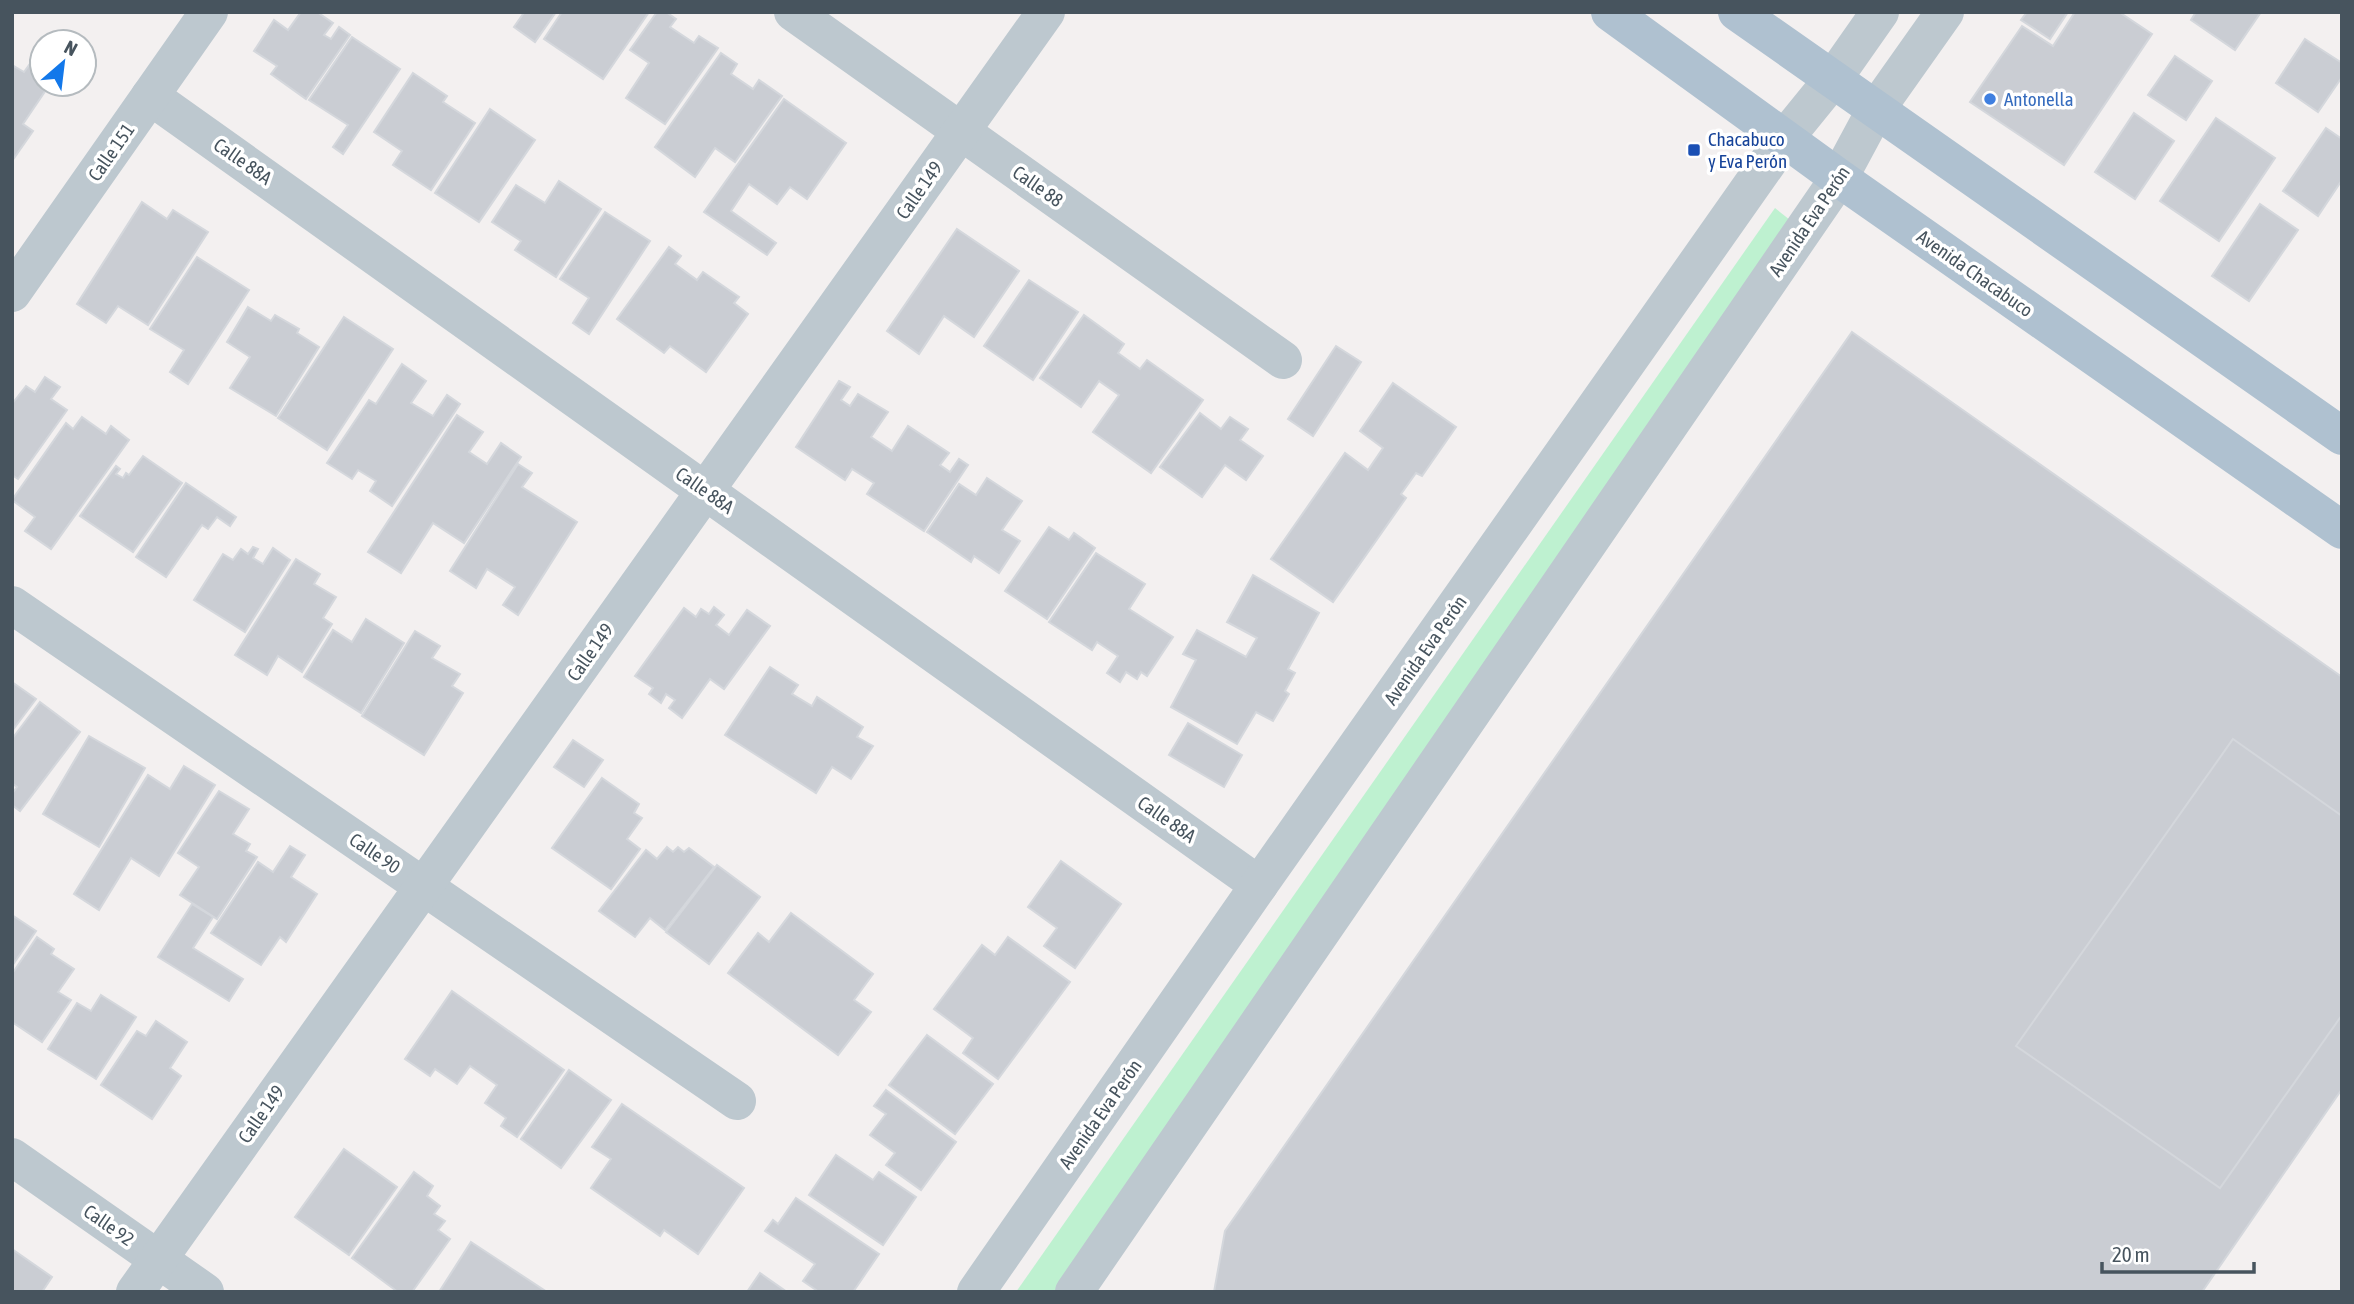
<svg xmlns="http://www.w3.org/2000/svg" width="2354" height="1304" viewBox="0 0 2354 1304" font-family="'Asap Condensed',sans-serif">
<rect width="100%" height="100%" fill="#f3f0f0"/>
<!-- green -->
<polygon fill="#bef1d0" points="1775,208 1800,228 1056,1292 1016,1292"/>
<!-- building -->
<g fill="#cacdd3" stroke="#d4d7dc" stroke-width="2">
<polygon points="301,12 317,12 333,23 324,35 331,39 339,27 350,35 306,99 271,74 277,66 254,51 274,20 288,30"/>
<polygon points="520,12 556,12 535,42 514,27 523,14"/>
<polygon points="562,12 649,12 603,79 544,39"/>
<polygon points="657,12 666,12 676,19 670,27 694,43 699,36 718,48 665,124 626,98 649,63 630,50"/>
<polygon points="2027,12 2068,12 2050,39 2021,20"/>
<polygon points="2075,12 2119,12 2152,34 2064,165 1970,102 2022,26 2053,46"/>
<polygon points="2196,12 2261,12 2235,50 2191,20"/>
<polygon points="352,37 400,69 343,154 333,147 348,125 309,100"/>
<polygon points="2305,39 2342,63 2342,77 2318,112 2276,83"/>
<polygon points="721,53 737,64 731,74 753,89 759,80 782,96 735,162 715,148 695,177 655,147"/>
<polygon points="2175,56 2212,81 2186,120 2148,95"/>
<polygon points="32,61 42,68 42,84 50,84 23,124 33,131 12,161 12,65 24,72"/>
<polygon points="413,73 447,96 443,102 475,123 431,190 393,165 402,151 374,132"/>
<polygon points="784,99 846,143 807,199 790,187 777,204 749,184 731,211 776,243 767,255 704,212"/>
<polygon points="490,109 535,140 479,222 435,193"/>
<polygon points="2134,113 2174,141 2135,199 2095,172"/>
<polygon points="2216,118 2275,158 2219,241 2160,201"/>
<polygon points="2326,128 2342,139 2342,180 2318,216 2283,191"/>
<polygon points="559,181 601,209 556,277 515,250 521,241 492,222 516,185 545,203"/>
<polygon points="142,202 167,219 173,210 208,232 148,325 118,306 106,323 77,304"/>
<polygon points="2260,204 2298,230 2249,301 2212,276"/>
<polygon points="605,212 650,241 589,334 573,323 589,298 560,279"/>
<polygon points="957,229 1019,271 974,337 944,316 919,354 887,331"/>
<polygon points="669,247 681,256 675,264 697,280 703,272 739,297 734,303 748,314 706,372 670,346 664,353 617,319"/>
<polygon points="197,257 249,290 188,384 170,372 184,350 150,329"/>
<polygon points="1029,280 1078,312 1033,380 984,346"/>
<polygon points="248,307 271,321 275,315 299,329 297,333 319,347 276,416 230,388 250,357 227,342"/>
<polygon points="1084,315 1124,344 1118,353 1140,369 1147,360 1203,400 1151,473 1093,432 1119,395 1099,381 1081,407 1040,378"/>
<polygon points="344,317 393,349 327,450 278,418"/>
<polygon points="1852,332 2342,677 2342,1089 2202,1292 1214,1292 1225,1231"/>
<polygon points="1336,346 1361,362 1313,436 1288,419"/>
<polygon points="402,364 426,381 411,403 433,416 447,395 460,404 392,506 370,491 376,481 358,470 352,479 327,463 369,400 376,404"/>
<polygon points="45,377 60,387 51,399 67,410 18,479 12,475 12,404 26,386 35,392"/>
<polygon points="839,381 850,387 841,400 850,406 858,394 888,412 871,437 892,451 908,426 949,453 940,465 950,472 959,459 968,465 924,531 867,494 874,483 852,469 845,480 796,447"/>
<polygon points="1393,383 1456,427 1422,476 1416,473 1401,494 1406,498 1333,602 1271,559 1345,453 1368,470 1383,448 1360,431"/>
<polygon points="1200,413 1221,429 1230,417 1248,429 1240,440 1263,456 1246,480 1225,465 1202,497 1160,467"/>
<polygon points="457,415 483,432 469,452 487,464 501,443 521,457 464,543 433,523 401,573 368,552"/>
<polygon points="82,417 106,434 111,426 129,440 51,549 25,531 35,517 12,500 66,423 73,429"/>
<polygon points="143,456 182,483 133,552 80,516 116,466 120,469 116,474 123,478 126,473 129,475"/>
<polygon points="518,464 532,473 522,487 577,522 518,615 503,605 515,587 487,569 476,588 450,571"/>
<polygon points="987,478 1022,501 1002,530 1020,541 999,573 974,556 971,562 927,532 959,484 976,495"/>
<polygon points="186,483 236,517 230,526 217,517 208,529 202,525 166,577 136,557"/>
<polygon points="1049,527 1069,540 1074,533 1095,548 1047,619 1005,591"/>
<polygon points="253,547 258,549 253,558 263,564 273,548 290,560 245,632 194,600 223,554 233,560 241,549 248,554"/>
<polygon points="1096,553 1145,584 1129,609 1173,637 1147,676 1141,672 1137,679 1126,672 1120,682 1107,673 1118,656 1097,642 1092,650 1049,622"/>
<polygon points="296,559 320,574 314,584 336,597 323,618 332,624 302,672 278,656 267,675 235,655"/>
<polygon points="1253,575 1319,613 1288,669 1295,673 1285,691 1289,694 1273,721 1256,712 1237,744 1171,707 1196,660 1183,654 1197,630 1246,657 1257,638 1227,622"/>
<polygon points="714,607 724,615 716,625 729,635 747,610 770,626 724,689 710,679 682,718 669,708 675,700 666,694 661,703 649,694 653,688 635,676 684,608 696,617 701,609 709,614"/>
<polygon points="366,619 404,643 361,713 304,677 333,630 352,642"/>
<polygon points="415,631 440,646 432,658 460,674 452,686 463,693 424,755 362,716"/>
<polygon points="770,667 798,685 792,694 812,706 817,697 863,727 857,737 873,746 851,779 832,767 816,793 725,735"/>
<polygon points="12,682 36,699 12,731"/>
<polygon points="40,702 80,732 20,811 12,805 12,794 17,787 12,783 12,739"/>
<polygon points="1188,723 1242,755 1224,787 1169,755"/>
<polygon points="89,736 145,768 99,847 43,814"/>
<polygon points="2233,739 2342,816 2342,1015 2220,1188 2016,1046"/>
<polygon points="573,740 603,760 584,787 554,767"/>
<polygon points="184,766 215,785 159,876 131,858 99,910 74,894 148,775 170,789"/>
<polygon points="602,778 639,804 634,813 642,818 627,839 640,849 611,889 552,848"/>
<polygon points="219,791 249,809 233,834 250,844 246,851 257,857 217,919 180,895 199,867 178,853"/>
<polygon points="290,846 305,855 291,877 317,894 286,942 280,937 261,965 211,933 258,862 273,872"/>
<polygon points="667,847 673,852 678,847 684,852 689,848 714,867 665,930 650,918 635,937 599,911 646,850 657,859"/>
<polygon points="1061,861 1121,904 1075,968 1044,946 1057,928 1028,907"/>
<polygon points="717,865 760,897 709,964 666,932"/>
<polygon points="192,904 213,917 193,948 243,979 229,1001 158,957"/>
<polygon points="791,913 873,974 854,1000 871,1012 838,1055 728,973 758,933 769,942"/>
<polygon points="12,915 36,931 12,966"/>
<polygon points="37,937 54,949 51,954 74,969 58,992 71,1000 42,1042 12,1022 12,974"/>
<polygon points="1008,937 1070,982 998,1079 963,1053 973,1038 934,1009 982,945 995,955"/>
<polygon points="452,991 564,1070 517,1137 501,1126 506,1118 485,1103 497,1085 470,1066 457,1084 435,1069 430,1076 405,1059"/>
<polygon points="101,995 136,1017 96,1079 48,1049 77,1003 91,1011"/>
<polygon points="156,1021 187,1042 170,1068 181,1076 152,1119 101,1085 137,1031 146,1036"/>
<polygon points="927,1035 993,1084 955,1134 889,1085"/>
<polygon points="569,1070 611,1100 561,1168 521,1139"/>
<polygon points="886,1090 956,1142 921,1190 886,1165 895,1153 870,1135 886,1114 874,1106"/>
<polygon points="622,1104 744,1188 698,1254 664,1230 660,1236 591,1188 611,1159 592,1147"/>
<polygon points="344,1149 397,1187 349,1255 295,1217"/>
<polygon points="836,1155 873,1180 879,1172 916,1197 883,1245 809,1195"/>
<polygon points="414,1172 433,1186 427,1196 440,1206 434,1214 445,1221 438,1230 450,1239 412,1292 398,1292 352,1258"/>
<polygon points="796,1198 879,1254 853,1292 819,1292 803,1281 815,1264 765,1231 773,1220 778,1224"/>
<polygon points="471,1242 547,1292 439,1292"/>
<polygon points="12,1249 52,1277 42,1292 12,1292"/>
<polygon points="760,1273 787,1292 747,1292"/>
</g>
<g fill="none" stroke-linecap="round" stroke-linejoin="round">
<!-- minor -->
<g stroke="#bdc8cf" stroke-width="38">
<polyline points="793,12 1283,360"/>
<polyline points="150,96 1259,885"/>
<polyline points="12,293 209,12"/>
<polyline points="12,605 737,1101"/>
<polyline points="12,1157 205,1292"/>
<polyline points="135,1292 1046,12"/>
</g>
<!-- tertiary -->
<g stroke="#bdc8cf" stroke-width="38">
<polyline points="976,1292 1259,885 1785,138 1833,79 1880,12"/>
<polyline points="1074,1292 1839,178 1875,111 1945,12"/>
</g>
<!-- primary -->
<g stroke="#afc1d0" stroke-width="38">
<polyline points="1610,12 1839,178 2342,530"/>
<polyline points="1737,12 2342,436"/>
</g>
</g>
<!-- markers -->
<circle fill="#3f7fe0" stroke="#fff" stroke-width="2.5" cx="1990" cy="99" r="7"/>
<rect fill="#1a4fb4" stroke="#fff" stroke-width="2.5" x="1687" y="143" width="14" height="14" rx="3.5"/>
<g text-anchor="middle" stroke-width="7" stroke-linejoin="round" paint-order="stroke">
<!-- shop labels -->
<g font-size="19" fill="#366cbe" stroke="#fff" text-anchor="start">
<text x="2004" y="106">Antonella</text>
</g>
<!-- transit labels -->
<g font-size="19" fill="#164399" stroke="#fff" text-anchor="start">
<text x="1708" y="146">Chacabuco<tspan x="1708" dy="22">y Eva Perón</tspan></text>
</g>
<!-- street labels -->
<g font-size="19" fill="#47545e" stroke="#fff">
<text transform="translate(111 152) rotate(-55)" y="7">Calle 151</text>
<text transform="translate(243 161) rotate(35)" y="7">Calle 88A</text>
<text transform="translate(1038 186) rotate(35)" y="7">Calle 88</text>
<text transform="translate(919 190) rotate(-55)" y="7">Calle 149</text>
<text transform="translate(1809 221) rotate(-56)" y="7">Avenida Eva Perón</text>
<text transform="translate(1975 273) rotate(35)" y="7">Avenida Chacabuco</text>
<text transform="translate(705 490) rotate(35)" y="7">Calle 88A</text>
<text transform="translate(1425 650) rotate(-55)" y="7">Avenida Eva Perón</text>
<text transform="translate(590 652) rotate(-55)" y="7">Calle 149</text>
<text transform="translate(1167 819) rotate(35)" y="7">Calle 88A</text>
<text transform="translate(375 853) rotate(34)" y="7">Calle 90</text>
<text transform="translate(261 1114) rotate(-55)" y="7">Calle 149</text>
<text transform="translate(1100 1114) rotate(-55)" y="7">Avenida Eva Perón</text>
<text transform="translate(109 1225) rotate(35)" y="7">Calle 92</text>
</g>
</g>
<!-- border -->
<rect width="2354" height="1304" fill="none" stroke="#47545e" stroke-width="28"/>
<!-- north arrow -->
<g transform="translate(63 63) rotate(28)"><circle r="33" fill="#ffffff" stroke="#b5bbbf" stroke-width="2"/>
<path d="M0-5L12 26L0 18L-12 26Z" fill="#1378ea"/>
<text y="-10" font-size="19" font-weight="bold" text-anchor="middle" fill="#47545e">N</text>
</g>
<!-- scale -->
<path d="M2102 1262v10h152v-10" fill="none" stroke="#47545e" stroke-width="3.5"/>
<text x="2112" y="1262" font-size="21" fill="#47545e" stroke="#ffffff" stroke-width="5" paint-order="stroke">20 m</text>
</svg>
